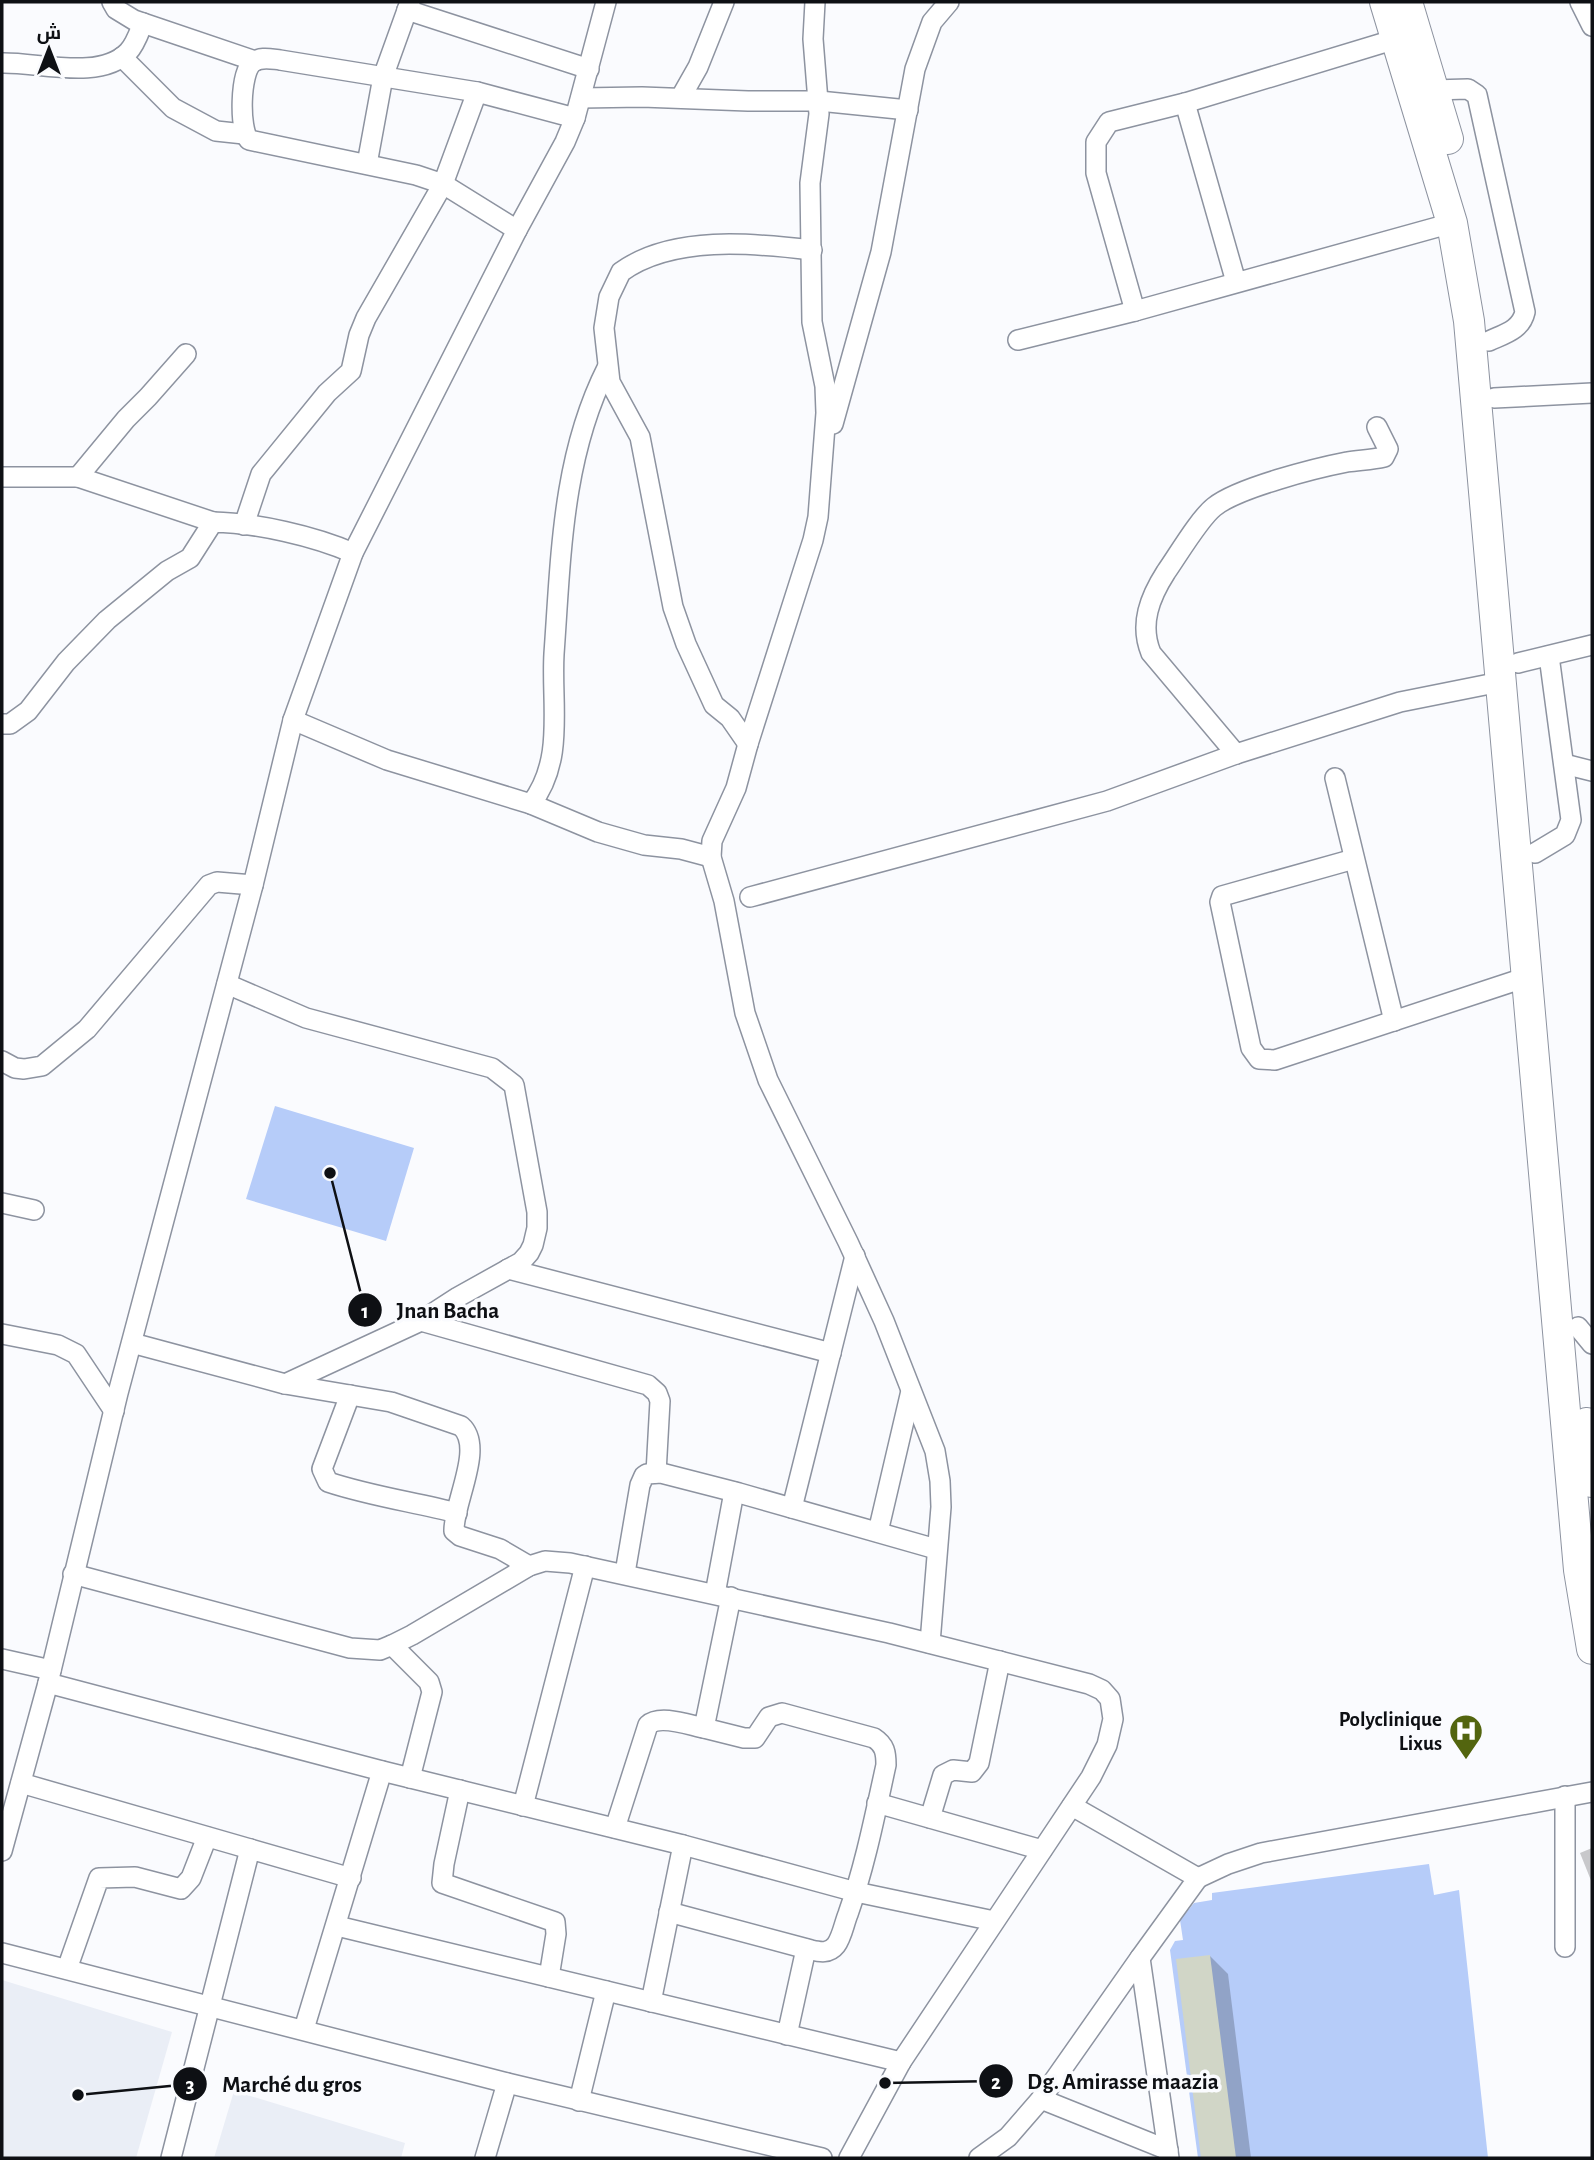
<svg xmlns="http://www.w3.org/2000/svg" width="1594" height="2160" viewBox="0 0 1594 2160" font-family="'Alegreya Sans',Cairo,sans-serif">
<rect width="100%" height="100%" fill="#fafbfe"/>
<!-- built -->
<g fill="#eaeef6">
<polygon points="2,1980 172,2032 136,2158 2,2158"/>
<polygon points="234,2091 405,2143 401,2158 214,2158"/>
</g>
<!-- green -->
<g fill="#b6ccf9">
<polygon points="275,1106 414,1148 386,1241 246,1199"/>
<polygon points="1429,1864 1434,1895 1459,1890 1488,2158 1198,2158 1170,1950 1175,1941 1183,1940 1180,1920 1194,1903 1212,1900 1212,1893"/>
</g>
<!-- shadow -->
<g fill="#0003">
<polygon points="1592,1848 1592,1883 1580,1853"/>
<polygon points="1210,1956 1228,1974 1251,2158 1203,2158 1178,1960"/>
</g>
<!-- building -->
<polygon fill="#d1d6c7" points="1210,1955 1236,2158 1201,2158 1176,1959"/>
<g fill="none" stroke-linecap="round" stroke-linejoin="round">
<!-- minor casing -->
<g stroke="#8d93a0" stroke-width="22">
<g id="minor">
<polyline points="112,2 116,9 134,20 255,61"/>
<polyline points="815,2 813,39 819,114 810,183 812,322 825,386 826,413 818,517 813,540 748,744 736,788 712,841 711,857 724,901 745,1013 768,1080 848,1242 884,1321 935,1451 940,1481 941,1507 930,1643"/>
<polyline points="1580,2 1592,26"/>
<polyline points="407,10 589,69"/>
<polyline points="122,57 173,108 216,131 244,134"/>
<path d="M2,63C38,62 100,81 128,52C135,45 139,33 143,23"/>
<path d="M1433,90L1468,89L1477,95L1525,312C1521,330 1504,334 1489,341"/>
<polyline points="681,97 698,67 724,2"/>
<polyline points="581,98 642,97 748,101 819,101 908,110"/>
<polyline points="1185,103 1236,282"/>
<polyline points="367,164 383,77 410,2"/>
<path d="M517,230L443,184L416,175L249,140C239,128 240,74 252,63C260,56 271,59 280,60L477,92L575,118"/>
<polyline points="1135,311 1096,173 1096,142 1109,122 1185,103 1396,39"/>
<polyline points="1018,340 1135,311 1452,223"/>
<polyline points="186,354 148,397 126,419 78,477 213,522"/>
<polyline points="1494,398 1592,393"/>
<polyline points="833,424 881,252 915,69 932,22 949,2"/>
<polyline points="2,477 78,477"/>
<polyline points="244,525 261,474 327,393 351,371 359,335 366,318 443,184 477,92"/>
<polyline points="1518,663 1592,645"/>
<polyline points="293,720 387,760 531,804 598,832 644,845 681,849 711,857"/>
<path d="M2,724H10L28,711L66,662L107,620L167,571L190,558L213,522C257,523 314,536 353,553"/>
<path d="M748,744L730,718L714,705L686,644L673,607L640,437L610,382L604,328L609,297L621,272C672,235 753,243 812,250"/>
<path d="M1236,754L1151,653C1139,624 1150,597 1166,572C1178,555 1199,519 1214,507C1237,488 1316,468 1347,462C1359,460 1372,460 1384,457L1388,449L1377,427"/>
<polyline points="1564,764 1592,771"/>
<polyline points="1335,778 1394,1021"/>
<path d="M531,804C565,760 551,705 554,654C561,556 562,457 607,368"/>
<polyline points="1535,853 1565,835 1571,820 1549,656"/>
<polyline points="1354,859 1222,896 1220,902 1251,1048 1259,1059 1275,1060 1527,977"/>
<polyline points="750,897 1107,801 1236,754 1400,702 1500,682"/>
<polyline points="227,984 306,1018 492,1068 514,1085 537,1212 537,1228 533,1245 529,1253 521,1262 458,1297 421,1321 285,1384"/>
<polyline points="2,1061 15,1068 24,1069 42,1066 87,1029 209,885 217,882 253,885"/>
<polyline points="2,1203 34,1210"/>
<polyline points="508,1269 831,1353"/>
<polyline points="421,1321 648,1385 657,1393 660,1401 656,1473"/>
<polyline points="1578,1327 1592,1344"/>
<polyline points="2,1334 58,1345 76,1354 114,1411"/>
<path d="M132,1343L285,1384L391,1402L461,1426C485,1447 453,1503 454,1531L460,1536L500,1549L529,1566"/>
<path d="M350,1395L322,1469L328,1482C370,1496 414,1502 457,1513"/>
<polyline points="792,1508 855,1256"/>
<polyline points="878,1532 911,1391"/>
<polyline points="625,1573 640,1485 644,1476 647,1474 661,1473 739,1493 936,1549"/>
<polyline points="73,1574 350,1648 380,1650 392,1645 412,1635 529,1566 545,1561 570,1563 889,1633 1089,1684 1102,1690 1110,1699 1113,1719 1107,1745 1091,1777 901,2062 849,2158"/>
<polyline points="715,1594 734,1492"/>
<polyline points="392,1645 429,1682 432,1692 410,1778"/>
<polyline points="2,1659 51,1670"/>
<polyline points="48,1683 382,1771 683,1845 856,1892 994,1921"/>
<polyline points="21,1783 250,1849"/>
<polyline points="460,1790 444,1864 442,1883 555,1922 556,1934 549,1977"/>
<polyline points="1565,1796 1565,1947"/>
<polyline points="877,1803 1042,1850"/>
<polyline points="523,1806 585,1566"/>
<polyline points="1072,1806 1198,1878 1140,1958 1169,2158"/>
<polyline points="930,1818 943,1775 953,1770 972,1772 979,1763 1000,1661"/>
<path d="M615,1828L648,1725C660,1714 689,1725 704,1728L731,1597"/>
<polyline points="2,1851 48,1683 118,1393 253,885 293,720 353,553 517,230 565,142 575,118 606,2"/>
<polyline points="1198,1878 1228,1864 1261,1853 1592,1792"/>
<path d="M669,1912L811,1950C820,1952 829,1954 836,1945C842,1937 844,1924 848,1914C865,1866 875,1815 886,1765C886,1753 885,1745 874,1738L782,1713L769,1717L755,1738H744L704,1728"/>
<polyline points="337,1926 901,2062"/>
<polyline points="2,1953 507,2083 822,2158"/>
<polyline points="67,1969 99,1878 135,1877 181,1889 191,1878 207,1837"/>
<polyline points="651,2002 683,1845"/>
<polyline points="304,2029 382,1771"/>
<polyline points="787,2035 806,1949"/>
<polyline points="1041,2099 1168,2150"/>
<polyline points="579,2101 606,1991"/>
<polyline points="171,2158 250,1849 351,1878"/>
<polyline points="485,2158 507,2083"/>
<polyline points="979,2158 1008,2137 1041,2099 1140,1958"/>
</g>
</g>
<!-- highway casing -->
<g stroke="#8d93a0" stroke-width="32">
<g id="highway">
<polyline points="1385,2 1452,223 1469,321 1579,1570 1592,1649"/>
<polyline points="1407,2 1448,139"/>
<polyline points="1587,1423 1592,1482"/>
</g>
</g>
<!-- minor -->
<use href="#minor" stroke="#fff" stroke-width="19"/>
<!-- highway -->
<use href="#highway" stroke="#fff" stroke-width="30"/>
</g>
<!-- icons -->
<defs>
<g id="hospital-pin" transform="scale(1.75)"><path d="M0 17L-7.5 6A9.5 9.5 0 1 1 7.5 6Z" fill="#53650f" stroke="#fafbfe"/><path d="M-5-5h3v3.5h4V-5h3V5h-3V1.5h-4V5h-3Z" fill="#fff"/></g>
</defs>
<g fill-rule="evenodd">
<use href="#hospital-pin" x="1466" y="1731"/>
</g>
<g text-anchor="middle" stroke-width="7" stroke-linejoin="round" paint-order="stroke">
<!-- poi labels -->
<g font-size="21" font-weight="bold" fill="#0e1014" stroke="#fafbfe" text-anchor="end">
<text x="1442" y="1726">Polyclinique<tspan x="1442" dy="24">Lixus</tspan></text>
</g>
</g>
<!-- callouts -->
<path fill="none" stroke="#0e1014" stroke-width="2.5" d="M330 1173L365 1310M885 2083L996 2081M78 2095L190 2084"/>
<g fill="#0e1014" stroke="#fafbfe" stroke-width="2.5">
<circle cx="330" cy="1173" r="7"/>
<circle cx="885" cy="2083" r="7"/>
<circle cx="78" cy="2095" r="7"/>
<circle cx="365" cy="1310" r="18"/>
<circle cx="996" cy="2081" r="18"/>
<circle cx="190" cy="2084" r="18"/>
</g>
<g font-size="21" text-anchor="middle" font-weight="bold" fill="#fff">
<text x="365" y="1318">1</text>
<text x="996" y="2089">2</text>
<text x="190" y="2092">3</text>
</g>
<g font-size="23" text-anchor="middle" font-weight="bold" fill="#0e1014" stroke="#fafbfe" stroke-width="7" stroke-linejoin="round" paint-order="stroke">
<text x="448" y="1318">Jnan Bacha</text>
<text x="1123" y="2089">Dg. Amirasse maazia</text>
<text x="292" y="2092">Marché du gros</text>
</g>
<!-- border -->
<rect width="1594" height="2160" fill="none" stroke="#0e1014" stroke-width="7"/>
<!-- north arrow -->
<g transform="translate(49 49)" stroke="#fafbfe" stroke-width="5" paint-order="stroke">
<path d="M0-5L12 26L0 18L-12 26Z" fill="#0e1014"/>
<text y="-10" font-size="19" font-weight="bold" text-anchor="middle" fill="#0e1014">ش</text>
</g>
</svg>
